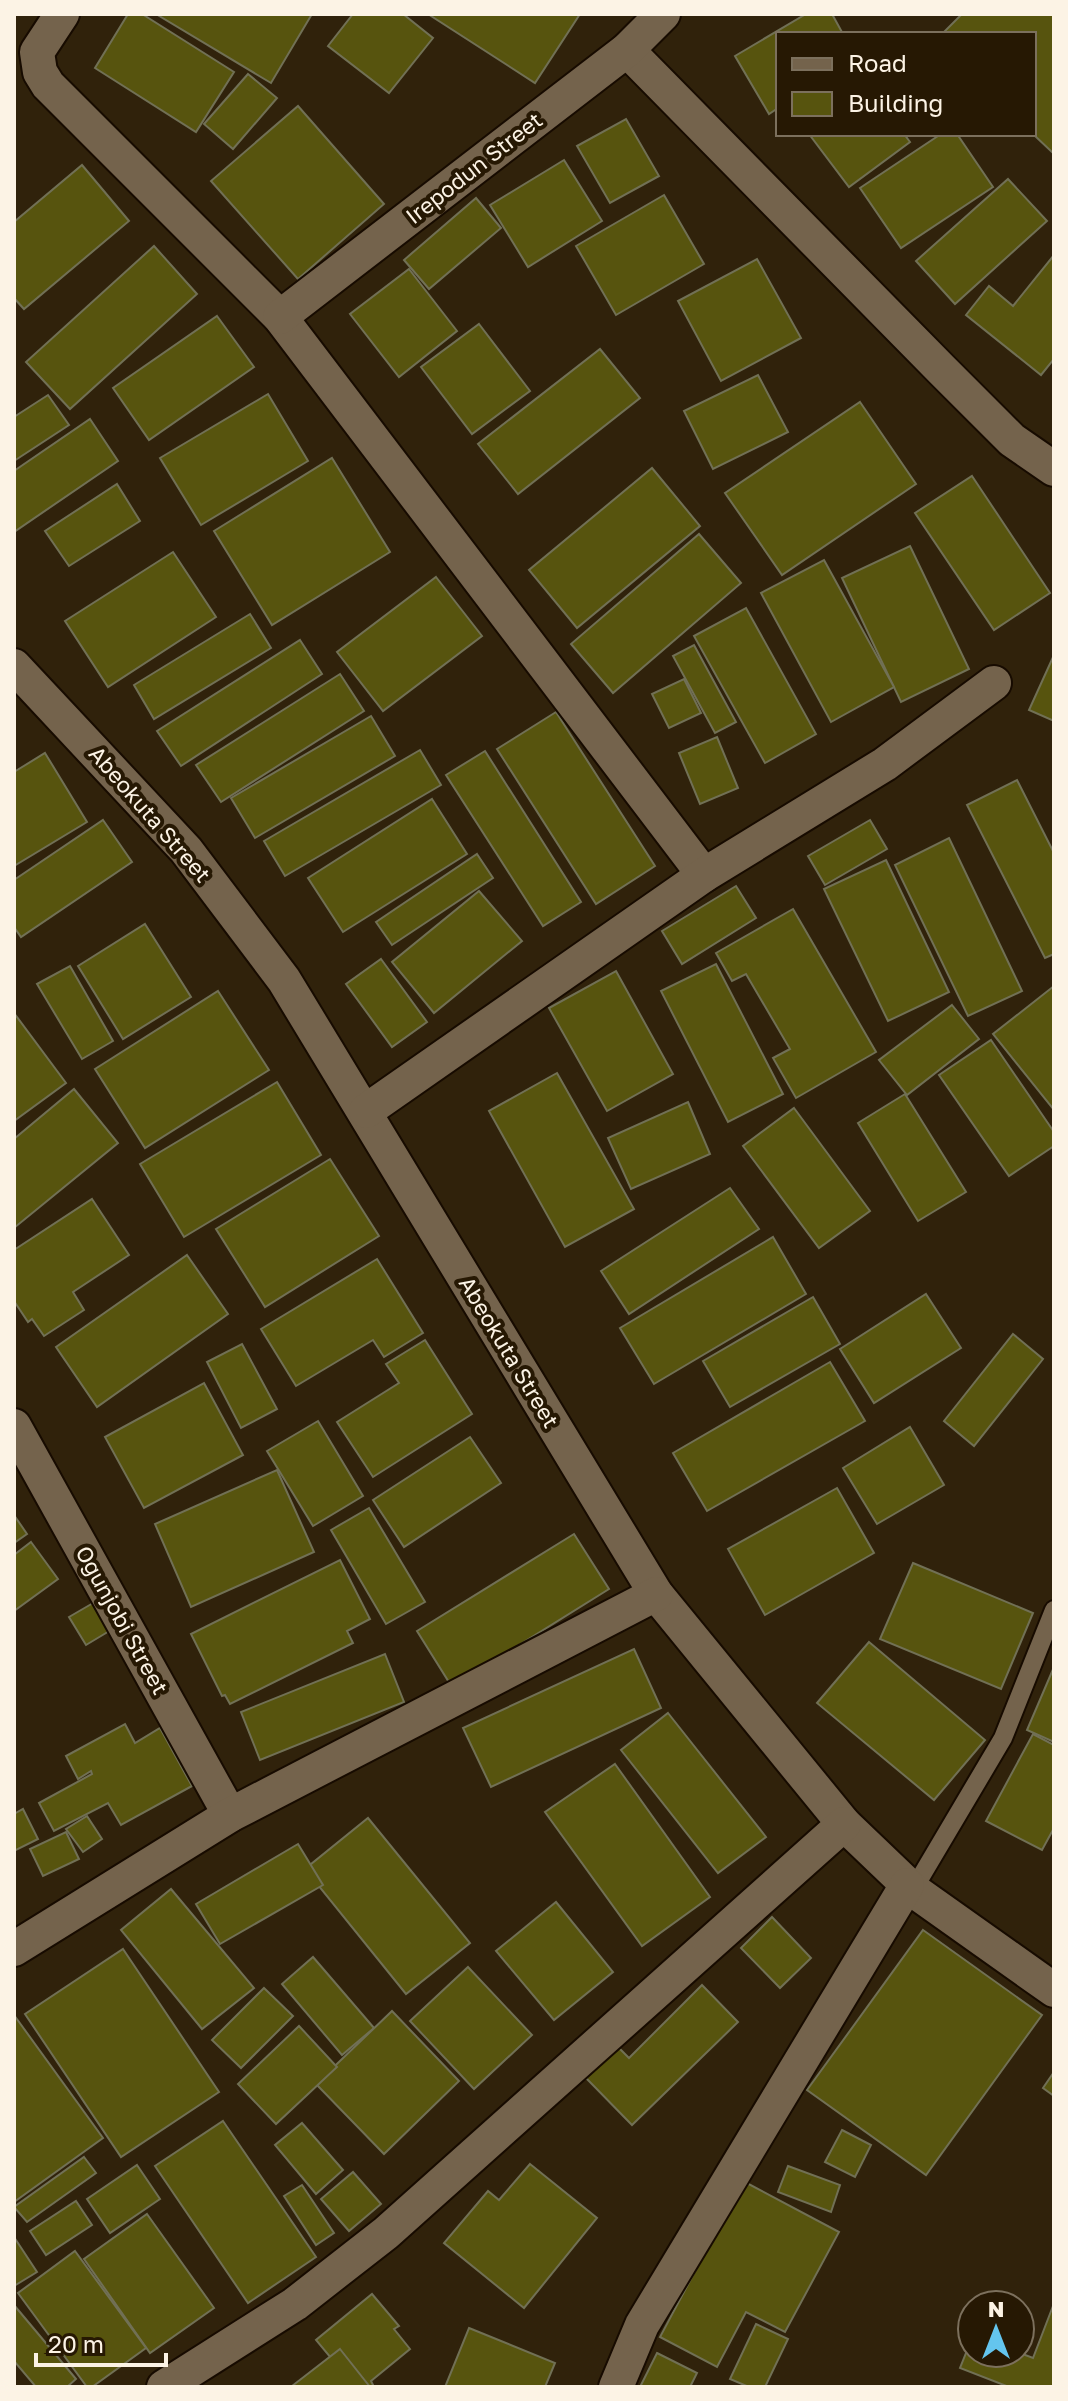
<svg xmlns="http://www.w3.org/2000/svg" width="1068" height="2401" viewBox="0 0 1068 2401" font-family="'Golos Text',sans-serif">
<rect width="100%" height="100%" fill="#30220b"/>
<!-- building -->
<g fill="#57540e" stroke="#717055" stroke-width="2">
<polygon points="128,14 142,14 234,72 196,132 95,68"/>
<polygon points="156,14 312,14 271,83"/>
<polygon points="353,14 403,14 433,38 389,93 328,46"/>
<polygon points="428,14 580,14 535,83"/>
<polygon points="806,14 832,14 843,34 778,34 778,108 769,114 735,56"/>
<polygon points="962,14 1054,14 1054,154 1033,134 1034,34 942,34"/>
<polygon points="248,74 277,98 233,149 204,124"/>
<polygon points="298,106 384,204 298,279 211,181"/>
<polygon points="626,119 659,176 610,203 577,146"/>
<polygon points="809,134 904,134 910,142 849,187"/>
<polygon points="941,134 957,134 993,187 901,248 860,188"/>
<polygon points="564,160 602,221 528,267 490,205"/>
<polygon points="82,165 129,221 24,309 14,298 14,222"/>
<polygon points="1008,179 1047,221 955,304 916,261"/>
<polygon points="664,195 704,264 616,315 576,246"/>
<polygon points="476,198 501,228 429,289 404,260"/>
<polygon points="154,246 197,294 70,409 26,362"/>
<polygon points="1054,255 1054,359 1041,375 966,315 989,286 1013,306"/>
<polygon points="757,259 801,338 721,381 678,301"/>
<polygon points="409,269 457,331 399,377 350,314"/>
<polygon points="217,316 254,367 149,440 113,388"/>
<polygon points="479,324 530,391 472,434 421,367"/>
<polygon points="600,349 640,398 518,494 478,444"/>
<polygon points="758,375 788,432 713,469 684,411"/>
<polygon points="268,394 308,461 201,525 160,458"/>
<polygon points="48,395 69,425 14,461 14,417"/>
<polygon points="860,402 916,484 782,575 725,493"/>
<polygon points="90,419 118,461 14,532 14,471"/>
<polygon points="332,458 390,552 272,625 214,531"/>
<polygon points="652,468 700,526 577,628 529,570"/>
<polygon points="972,476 1050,593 994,630 915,513"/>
<polygon points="117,484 140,521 69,566 45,531"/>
<polygon points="699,534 741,583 613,693 571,644"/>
<polygon points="910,546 969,669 901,702 842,578"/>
<polygon points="173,552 216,617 108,687 65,621"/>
<polygon points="824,560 894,687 831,722 761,593"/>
<polygon points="436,577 482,636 383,711 337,652"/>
<polygon points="746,608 816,734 765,763 694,636"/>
<polygon points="250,614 271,648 154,719 134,685"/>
<polygon points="300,640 322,674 181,766 157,731"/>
<polygon points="694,645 736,722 715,733 673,656"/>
<polygon points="1054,655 1054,721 1029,710"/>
<polygon points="340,674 364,711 221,802 196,765"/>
<polygon points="684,679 701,713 669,728 652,694"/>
<polygon points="556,712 655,866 596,904 497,749"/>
<polygon points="371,716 395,756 255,838 231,798"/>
<polygon points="717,737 738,788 700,804 679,753"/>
<polygon points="420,750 441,785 285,876 264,841"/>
<polygon points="485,751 581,902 543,926 446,775"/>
<polygon points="45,753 87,822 14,866 14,772"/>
<polygon points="1017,780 1054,853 1054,954 1045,958 967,805"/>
<polygon points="432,799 467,854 343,932 308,878"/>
<polygon points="103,820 132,862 21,937 14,927 14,880"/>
<polygon points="870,820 887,849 825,885 808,856"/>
<polygon points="949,838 1022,991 968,1016 895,865"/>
<polygon points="477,854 493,878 392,945 376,922"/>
<polygon points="886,860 949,992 888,1021 824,889"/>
<polygon points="736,886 756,918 682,964 662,931"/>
<polygon points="479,891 522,941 434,1013 392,962"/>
<polygon points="793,909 876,1052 796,1098 773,1058 790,1049 746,974 732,981 716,953"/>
<polygon points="145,924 191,997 123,1039 78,966"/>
<polygon points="381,959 427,1022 392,1047 346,984"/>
<polygon points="716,964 783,1094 728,1122 661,991"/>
<polygon points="70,966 113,1041 82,1059 37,984"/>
<polygon points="616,971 673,1074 607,1111 549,1008"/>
<polygon points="1054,986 1054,1110 993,1034"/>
<polygon points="218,991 269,1070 145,1148 95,1069"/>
<polygon points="952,1005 979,1039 907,1095 879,1060"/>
<polygon points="14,1013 66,1083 14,1121"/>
<polygon points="991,1040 1054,1132 1054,1146 1009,1176 939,1075"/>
<polygon points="557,1073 634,1209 565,1247 489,1111"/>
<polygon points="277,1082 321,1155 184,1237 140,1164"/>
<polygon points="74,1089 118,1143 14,1228 14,1139"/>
<polygon points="905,1094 966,1192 918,1221 858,1123"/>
<polygon points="688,1102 710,1154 631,1189 608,1138"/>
<polygon points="794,1108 870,1211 819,1248 743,1146"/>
<polygon points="330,1159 379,1236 265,1307 216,1229"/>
<polygon points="730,1188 759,1229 629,1314 601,1271"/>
<polygon points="92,1199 129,1255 73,1292 84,1310 44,1336 32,1319 28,1322 14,1301 14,1250"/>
<polygon points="773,1237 806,1294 654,1384 620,1328"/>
<polygon points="187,1255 228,1314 97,1407 56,1347"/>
<polygon points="377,1259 423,1333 384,1357 373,1340 296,1386 261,1329"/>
<polygon points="926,1294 961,1348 874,1403 840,1349"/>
<polygon points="813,1297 840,1344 730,1407 703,1361"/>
<polygon points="1013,1334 1043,1359 974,1446 944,1421"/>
<polygon points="425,1340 472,1414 373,1477 337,1422 399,1383 386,1364"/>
<polygon points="242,1344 277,1409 241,1428 207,1362"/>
<polygon points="830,1362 865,1421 707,1511 673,1453"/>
<polygon points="204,1383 243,1455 144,1508 105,1437"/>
<polygon points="318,1421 363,1496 313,1526 267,1451"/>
<polygon points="910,1427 944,1485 877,1524 843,1468"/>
<polygon points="470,1437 501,1483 404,1547 373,1500"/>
<polygon points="277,1470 314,1552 191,1607 155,1524"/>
<polygon points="837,1488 874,1553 765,1615 728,1549"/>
<polygon points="369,1508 425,1602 386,1624 331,1530"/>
<polygon points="14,1515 27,1534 14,1543"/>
<polygon points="574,1534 609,1589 452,1687 417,1631"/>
<polygon points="31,1542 58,1579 14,1611 14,1555"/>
<polygon points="340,1560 370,1619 347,1631 353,1643 230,1704 225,1695 222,1696 191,1634"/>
<polygon points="913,1563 1033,1613 1001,1689 880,1639"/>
<polygon points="100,1599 116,1627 86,1645 69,1617"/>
<polygon points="869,1642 985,1740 934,1800 817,1703"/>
<polygon points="634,1649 661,1708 491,1787 463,1728"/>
<polygon points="385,1654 404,1702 260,1760 241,1712"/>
<polygon points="1054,1667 1054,1742 1027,1730"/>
<polygon points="668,1713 766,1837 718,1873 621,1750"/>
<polygon points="125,1724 135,1743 160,1728 192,1786 121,1825 108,1803 54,1831 39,1803 92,1774 91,1771 78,1779 66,1756"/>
<polygon points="1033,1734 1054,1745 1054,1828 1042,1850 986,1821"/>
<polygon points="615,1764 710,1897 642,1946 545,1812"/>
<polygon points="23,1809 38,1839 14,1851 14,1814"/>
<polygon points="87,1816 102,1839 83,1852 66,1829"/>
<polygon points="368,1818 470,1943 406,1994 305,1869"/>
<polygon points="66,1832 79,1859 43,1876 30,1849"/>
<polygon points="298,1844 323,1885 220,1944 196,1904"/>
<polygon points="171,1889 254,1988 202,2029 121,1930"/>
<polygon points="556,1902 613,1972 554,2020 496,1951"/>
<polygon points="772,1917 811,1958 780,1988 741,1948"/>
<polygon points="923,1930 1042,2015 926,2175 807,2090"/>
<polygon points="123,1949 219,2092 121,2157 25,2014"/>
<polygon points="313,1957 374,2028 342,2055 282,1984"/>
<polygon points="468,1967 532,2035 474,2089 410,2021"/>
<polygon points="702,1985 738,2022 632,2125 585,2077 617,2046 629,2058"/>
<polygon points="264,1988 293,2016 241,2068 212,2040"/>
<polygon points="392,2011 459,2081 384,2154 316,2084"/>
<polygon points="14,2015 103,2138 14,2202"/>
<polygon points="299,2026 337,2067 276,2124 238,2084"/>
<polygon points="1054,2072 1054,2096 1043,2088"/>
<polygon points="223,2121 316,2257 248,2303 155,2166"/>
<polygon points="302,2123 343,2170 316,2194 275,2145"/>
<polygon points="842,2130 871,2145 855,2177 825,2162"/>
<polygon points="84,2157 96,2173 27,2222 14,2207"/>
<polygon points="530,2164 597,2218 524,2308 444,2243 488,2191 499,2200"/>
<polygon points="137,2165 160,2199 110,2233 87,2199"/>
<polygon points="788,2166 840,2185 831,2212 778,2192"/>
<polygon points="353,2172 381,2204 349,2231 321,2199"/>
<polygon points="743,2181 839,2232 785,2332 746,2312 717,2367 660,2337"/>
<polygon points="302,2185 334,2233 316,2245 284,2196"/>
<polygon points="76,2201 92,2225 46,2255 30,2231"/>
<polygon points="147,2214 214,2308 150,2353 84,2259"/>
<polygon points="14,2237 37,2272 14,2286"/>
<polygon points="75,2251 146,2348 92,2387 87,2387 18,2293"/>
<polygon points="372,2294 399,2326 394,2329 410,2349 371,2381 374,2387 355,2387 316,2340"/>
<polygon points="14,2305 76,2379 67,2387 36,2387 14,2361"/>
<polygon points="1053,2306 1054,2387 1009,2387 960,2368 972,2338 972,2353 1020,2353 1033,2358"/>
<polygon points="756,2324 788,2339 765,2387 749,2387 730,2379"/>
<polygon points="469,2328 555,2363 545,2387 445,2387"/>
<polygon points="340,2349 370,2387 293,2387 292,2386"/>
<polygon points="657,2353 697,2373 690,2387 640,2387"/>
</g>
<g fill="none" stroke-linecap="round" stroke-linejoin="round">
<!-- service casing -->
<g stroke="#170b00" stroke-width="22">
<polyline id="service" points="913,1890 1003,1738 1054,1610"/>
</g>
<!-- minor casing -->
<g stroke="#170b00" stroke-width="38">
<g id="minor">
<polyline points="62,14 37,52 40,72 48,85 280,317 704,875"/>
<polyline points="627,50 941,369 1012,440 1054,469"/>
<polyline points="280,317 627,50 663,14"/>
<polyline points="14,666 186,850 284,980 656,1594 844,1824 913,1890 1054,1990"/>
<polyline points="366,1111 704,875 885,764 994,683"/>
<polyline points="14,1426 230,1815"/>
<polyline points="14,1949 230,1815 656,1594"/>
<polyline points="164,2387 295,2304 386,2233 844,1824"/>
<polyline points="616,2387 642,2325 907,1885"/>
</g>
</g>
<!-- service -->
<use href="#service" stroke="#74634c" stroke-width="18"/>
<!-- minor -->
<use href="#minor" stroke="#74634c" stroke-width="34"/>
</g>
<g text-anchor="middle" stroke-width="8" stroke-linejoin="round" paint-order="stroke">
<!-- street labels -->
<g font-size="22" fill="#fcf3e5" stroke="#261803">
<text transform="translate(474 168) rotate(-38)" y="8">Irepodun Street</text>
<text transform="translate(150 814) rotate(49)" y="8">Abeokuta Street</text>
<text transform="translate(509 1352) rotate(59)" y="8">Abeokuta Street</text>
<text transform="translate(122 1620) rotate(61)" y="8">Ogunjobi Street</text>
</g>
</g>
<!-- border -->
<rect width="1068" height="2401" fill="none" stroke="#fcf3e5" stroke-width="32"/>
<!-- legend -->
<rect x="776" y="32" width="260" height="104" fill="#261803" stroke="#7c705d" stroke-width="2"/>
<rect x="792" y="58" width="40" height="12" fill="#74634c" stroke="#7c705d" stroke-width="2"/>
<text x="848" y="72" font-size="24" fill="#fcf3e5">Road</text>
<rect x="792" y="92" width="40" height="24" fill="#57540e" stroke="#7c705d" stroke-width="2"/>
<text x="848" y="112" font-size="24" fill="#fcf3e5">Building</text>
<!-- north arrow -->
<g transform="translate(996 2329)"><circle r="38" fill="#261803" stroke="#7c705d" stroke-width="2"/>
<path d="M0-6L14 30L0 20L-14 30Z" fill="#64c5ee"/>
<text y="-12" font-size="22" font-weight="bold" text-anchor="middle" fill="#fcf3e5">N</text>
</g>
<!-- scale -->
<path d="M36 2353v12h130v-12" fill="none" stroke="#fcf3e5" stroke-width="4"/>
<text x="48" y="2353" font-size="24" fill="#fcf3e5" stroke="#261803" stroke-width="6" paint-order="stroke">20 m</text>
</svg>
